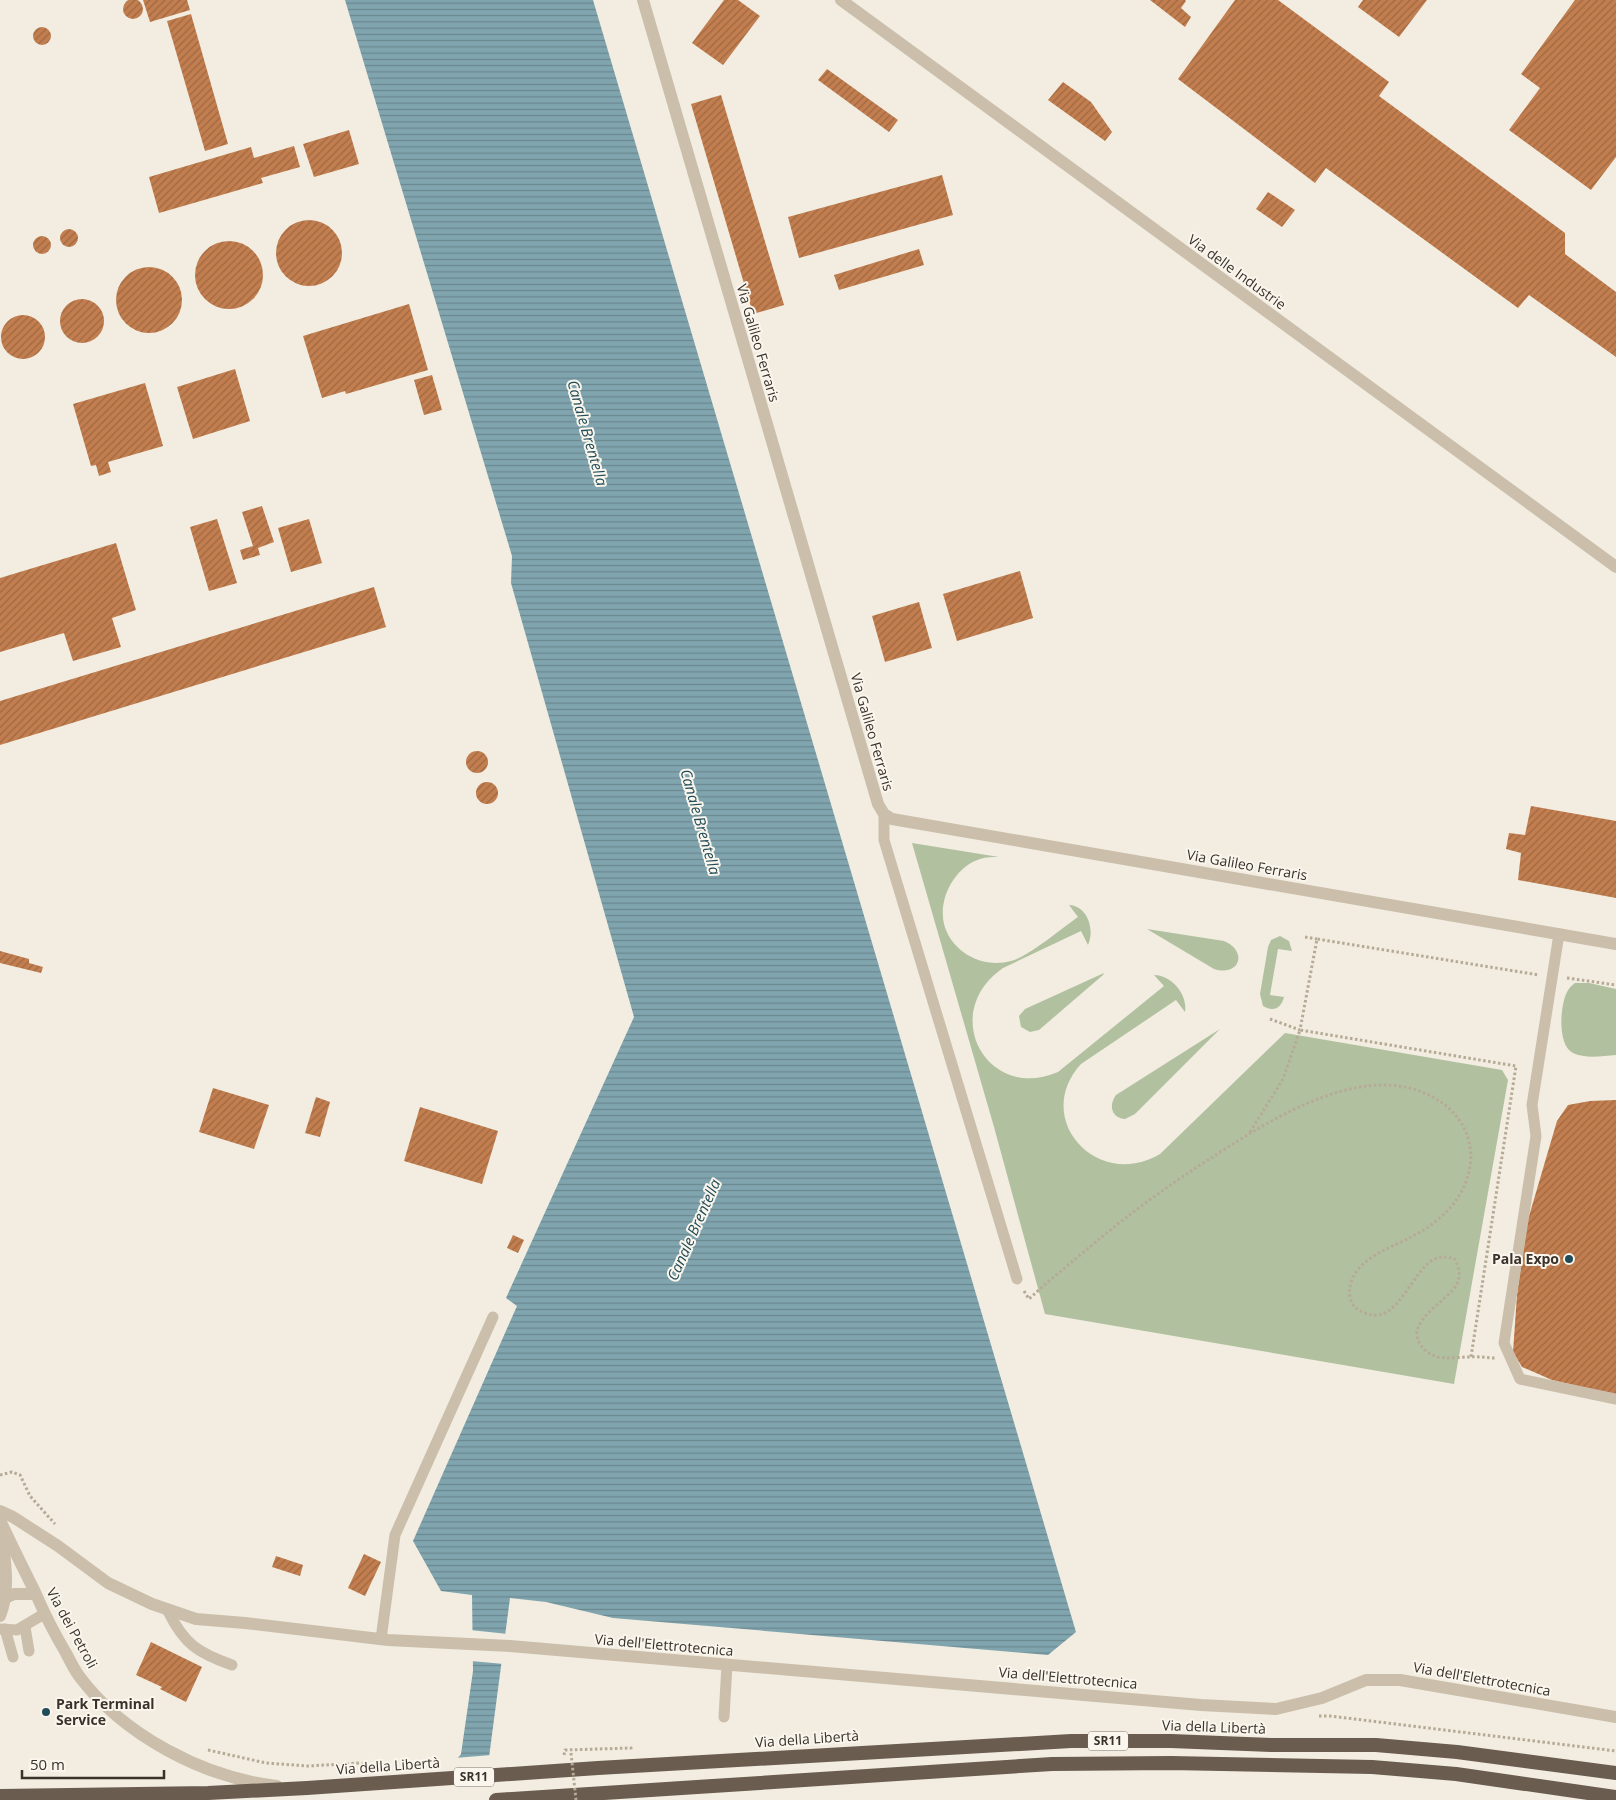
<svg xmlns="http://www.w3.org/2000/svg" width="1616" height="1800" viewBox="0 0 1616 1800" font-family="'Open Sans',sans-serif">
<defs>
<pattern id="water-rules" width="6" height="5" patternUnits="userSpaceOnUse" patternTransform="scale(1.25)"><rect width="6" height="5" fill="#80a5af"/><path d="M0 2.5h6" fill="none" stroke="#6a878f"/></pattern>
<pattern id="building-hatch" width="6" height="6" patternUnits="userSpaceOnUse" patternTransform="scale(1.25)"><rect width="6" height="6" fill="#c27e4f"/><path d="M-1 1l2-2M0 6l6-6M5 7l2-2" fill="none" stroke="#9f6842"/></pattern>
</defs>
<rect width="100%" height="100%" fill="#f2ede0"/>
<!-- green -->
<g fill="#b1c1a0">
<path d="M912,843L999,857C993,857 986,857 980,859C955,867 938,898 944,924C951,952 983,969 1011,961C1028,957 1062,928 1078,917L1069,905C1088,906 1095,930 1088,945L1081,931L1003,968C938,1013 987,1103 1058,1072L1164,986L1154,975C1172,975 1188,995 1185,1012L1176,1000L1081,1064C1031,1119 1098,1191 1160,1154L1285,1033L1502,1070L1508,1080L1454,1384L1045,1314L994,1127Z"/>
<path d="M1147,929L1224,941C1248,951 1240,977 1214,969Z"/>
<path d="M1280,936L1289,941L1292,951L1278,949L1270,995L1284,997C1281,1009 1273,1012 1263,1006L1260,994L1268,947L1271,940Z"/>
<polygon points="1104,973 1103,975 1039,1030 1030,1032 1021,1027 1019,1016 1025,1009"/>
<path d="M1575,983H1589L1616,989V1055C1603,1056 1585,1059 1573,1053C1557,1045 1560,1006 1567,992C1569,988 1572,985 1575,983Z"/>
<path d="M1220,1029L1135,1114L1125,1119C1112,1118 1108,1106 1116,1095Z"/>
</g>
<!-- water -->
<polygon fill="url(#water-rules)" points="345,0 593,0 1076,1632 1048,1655 613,1618 546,1602 510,1598 488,1765 425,1800 461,1754 473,1671 472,1595 441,1591 413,1541 517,1306 506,1298 634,1017 511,583 512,556"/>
<!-- pier -->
<g fill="#f2ede0">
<polygon points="470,1630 508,1634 504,1664 471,1661"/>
<polygon points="491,1755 491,1764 499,1778 531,1800 423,1800 455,1758"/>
</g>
<!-- building -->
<g fill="url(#building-hatch)">
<circle cx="133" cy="9" r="10"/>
<polygon points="143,0 187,0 190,10 150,22"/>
<polygon points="724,0 738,0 760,16 723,65 692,43"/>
<polygon points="1150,0 1185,0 1186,1 1181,8 1191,17 1185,27"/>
<polygon points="1235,0 1278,0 1389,82 1379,96 1565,233 1565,254 1616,292 1616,357 1529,295 1518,308 1326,168 1315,183 1178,79"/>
<polygon points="1363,0 1427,0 1399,37 1358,7"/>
<polygon points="1575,0 1616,0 1616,157 1591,190 1509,130 1540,88 1521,74"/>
<polygon points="191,14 228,144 205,151 167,21"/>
<circle cx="42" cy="36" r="9"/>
<polygon points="827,69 898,120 889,132 818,80"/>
<polygon points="1063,82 1091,102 1112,132 1105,141 1048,100"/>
<polygon points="721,95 784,305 753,314 691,104"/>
<polygon points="349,130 359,164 314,177 303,144"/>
<polygon points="294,146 300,167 261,178 263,183 159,213 149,177 251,147 254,158"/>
<polygon points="942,175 953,215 799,258 788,217"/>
<polygon points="1268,192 1295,210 1282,227 1256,209"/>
<circle cx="309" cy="253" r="33"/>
<circle cx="69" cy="238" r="9"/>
<circle cx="42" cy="245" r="9"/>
<circle cx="229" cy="275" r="34"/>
<polygon points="919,249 924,265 839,290 834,275"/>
<circle cx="149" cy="300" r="33"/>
<circle cx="82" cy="321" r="22"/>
<polygon points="409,304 428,370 346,394 345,391 322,398 303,336"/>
<circle cx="23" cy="337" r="22"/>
<polygon points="235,369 250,421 193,439 177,387"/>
<polygon points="432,375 442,410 424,415 414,380"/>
<polygon points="145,383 163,446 108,462 111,472 99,476 96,465 91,466 73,404"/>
<polygon points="262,506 274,542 258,548 260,555 243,560 240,550 253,546 242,512"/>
<polygon points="217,519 237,583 209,591 190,527"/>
<polygon points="309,519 322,563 291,572 278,528"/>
<polygon points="116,543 136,610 112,618 121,647 73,661 64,633 0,652 0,578"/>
<polygon points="1020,571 1033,618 957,641 943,594"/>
<polygon points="374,587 386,627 0,745 0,701"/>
<polygon points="919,602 932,648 885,662 872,616"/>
<circle cx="477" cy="762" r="11"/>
<circle cx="487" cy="793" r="11"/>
<polygon points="1531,806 1616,821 1616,898 1518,880 1521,853 1506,849 1509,833 1525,835"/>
<polygon points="0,951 29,959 29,963 43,967 41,973 0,963"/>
<polygon points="213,1088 269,1105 254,1149 199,1132"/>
<polygon points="316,1097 330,1102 320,1137 305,1133"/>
<polygon points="1616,1100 1616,1395 1552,1380 1522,1367 1513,1352 1517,1295 1527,1223 1557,1121 1568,1105 1590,1101"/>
<polygon points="420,1107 498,1131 482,1184 404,1161"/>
<polygon points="513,1235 524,1240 518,1253 507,1248"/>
<polygon points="364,1554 381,1562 365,1596 348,1588"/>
<polygon points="276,1556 303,1565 300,1576 272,1567"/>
<polygon points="151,1642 202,1667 186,1702 160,1689 162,1687 136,1675"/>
</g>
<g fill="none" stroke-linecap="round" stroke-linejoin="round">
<!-- path -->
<g stroke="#b6aa96" stroke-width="3" stroke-dasharray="2.5 2.5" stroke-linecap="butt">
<polyline points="1305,937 1317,939"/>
<polyline points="1567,978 1616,985"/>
<polyline points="1270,1019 1300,1030 1317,939 1539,975"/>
<polyline points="1250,1132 1283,1079 1300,1030 1516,1066 1471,1357"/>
<path d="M1024,1291L1029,1299C1045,1284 1062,1270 1079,1256C1121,1220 1164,1188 1211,1158C1256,1129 1312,1093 1367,1086C1384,1084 1403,1085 1419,1091C1442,1099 1461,1115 1468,1138C1473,1154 1471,1171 1464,1186C1454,1209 1433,1226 1411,1237C1391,1248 1365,1255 1353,1277C1350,1284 1349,1290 1350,1298C1352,1306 1357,1310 1365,1313C1397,1327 1411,1272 1433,1260C1440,1256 1446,1257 1454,1258C1459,1266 1461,1275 1457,1284C1448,1301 1405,1321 1420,1344C1424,1351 1431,1355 1438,1357C1448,1359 1459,1357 1469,1357C1478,1356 1487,1358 1496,1358"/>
<polyline points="0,1475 12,1472 20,1475 30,1496 55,1524"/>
<polyline points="1319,1716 1330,1716 1616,1751"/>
<polyline points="208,1750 266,1763 308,1766 360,1763 369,1767"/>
<polyline points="564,1755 565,1750 631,1748 631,1750"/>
</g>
<!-- service -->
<g stroke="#cbbfac" stroke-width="11">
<polyline points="884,814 884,840 1017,1279"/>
<polyline points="1559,934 1532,1105 1536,1136 1504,1343 1520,1379 1616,1399"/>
<path d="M168,1611C184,1644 198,1653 232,1665"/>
<polyline points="25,1627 29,1651"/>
<polyline points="0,1629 17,1630 44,1614"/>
<polyline points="5,1629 13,1657"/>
<polyline points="381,1639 395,1535 493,1317"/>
<polyline points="724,1717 727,1665"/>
</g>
<!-- minor -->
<g stroke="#cbbfac" stroke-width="12">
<polyline points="643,0 878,804 884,814 892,819 1616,944"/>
<polyline points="841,0 1616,567"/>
<polyline points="0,1511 13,1517 58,1546 108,1583 152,1604 196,1619 245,1623 388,1640 510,1646 1201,1705 1276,1709 1322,1698 1366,1680 1400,1680 1616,1717"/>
<path d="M0,1520C11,1544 23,1568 35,1592C44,1613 54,1633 66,1653C70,1661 74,1669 79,1676C123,1735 204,1778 277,1786"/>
<polyline points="5,1598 14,1594 35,1594"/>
<path d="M0,1616C11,1589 4,1558 2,1530"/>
</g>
<!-- trunk -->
<g stroke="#6a5c4f" stroke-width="14">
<polyline points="0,1796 208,1793 307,1788 598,1768 1071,1741 1171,1741 1271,1745 1376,1745 1457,1752 1616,1773"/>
<polyline points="496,1800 1052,1764 1171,1763 1372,1767 1456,1774 1616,1797"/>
</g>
<!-- path-bridge -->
<polyline stroke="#b6aa96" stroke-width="3" stroke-dasharray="2.5 2.5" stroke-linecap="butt" points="571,1753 576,1800"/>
</g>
<!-- markers -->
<g fill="#214c59" stroke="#faf6ed" stroke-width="2">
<circle cx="1569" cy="1259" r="5"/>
<circle cx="46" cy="1712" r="5"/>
</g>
<g text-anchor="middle" stroke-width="4" stroke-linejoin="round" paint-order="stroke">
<!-- shield labels -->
<g fill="#faf6ed" stroke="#736d65" stroke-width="1">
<rect x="1088" y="1731.5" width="40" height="19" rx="4"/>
<rect x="454" y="1767.5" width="40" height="19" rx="4"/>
</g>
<g font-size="12" font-weight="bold" fill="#39322b">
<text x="1108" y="1745">SR11</text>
<text x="474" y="1781">SR11</text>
</g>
<!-- street labels -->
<g font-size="14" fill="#39322b" stroke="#faf6ed">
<text transform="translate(1237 272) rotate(36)" y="5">Via delle Industrie</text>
<text transform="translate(758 343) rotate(74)" y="5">Via Galileo Ferraris</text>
<text transform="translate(872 732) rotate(74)" y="5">Via Galileo Ferraris</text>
<text transform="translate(1247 865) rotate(10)" y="5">Via Galileo Ferraris</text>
<text transform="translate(72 1628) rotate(61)" y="5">Via dei Petroli</text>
<text transform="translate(664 1645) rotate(5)" y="5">Via dell'Elettrotecnica</text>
<text transform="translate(1068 1678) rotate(5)" y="5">Via dell'Elettrotecnica</text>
<text transform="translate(1482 1679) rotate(10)" y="5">Via dell'Elettrotecnica</text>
<text transform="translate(1214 1727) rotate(2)" y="5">Via della Libertà</text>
<text transform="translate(807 1739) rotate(-4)" y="5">Via della Libertà</text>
<text transform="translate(388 1766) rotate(-4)" y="5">Via della Libertà</text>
</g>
<!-- poi labels -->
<g font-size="14" font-weight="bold" fill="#39322b" stroke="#faf6ed" text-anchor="end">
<text x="1559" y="1264">Pala Expo</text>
<text x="56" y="1709" text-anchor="start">Park Terminal<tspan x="56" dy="16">Service</tspan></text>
</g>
<!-- water labels -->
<g font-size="15" font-style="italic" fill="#214c59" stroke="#faf6ed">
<text transform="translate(587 433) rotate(74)" y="5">Canale Brentella</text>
<text transform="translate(700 822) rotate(74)" y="5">Canale Brentella</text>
<text transform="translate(694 1230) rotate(-66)" y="5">Canale Brentella</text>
</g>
</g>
<!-- scale -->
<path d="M22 1770v8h142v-8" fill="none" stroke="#39322b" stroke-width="2.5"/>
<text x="30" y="1770" font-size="15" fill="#39322b" stroke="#faf6ed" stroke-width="4" paint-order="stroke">50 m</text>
</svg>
